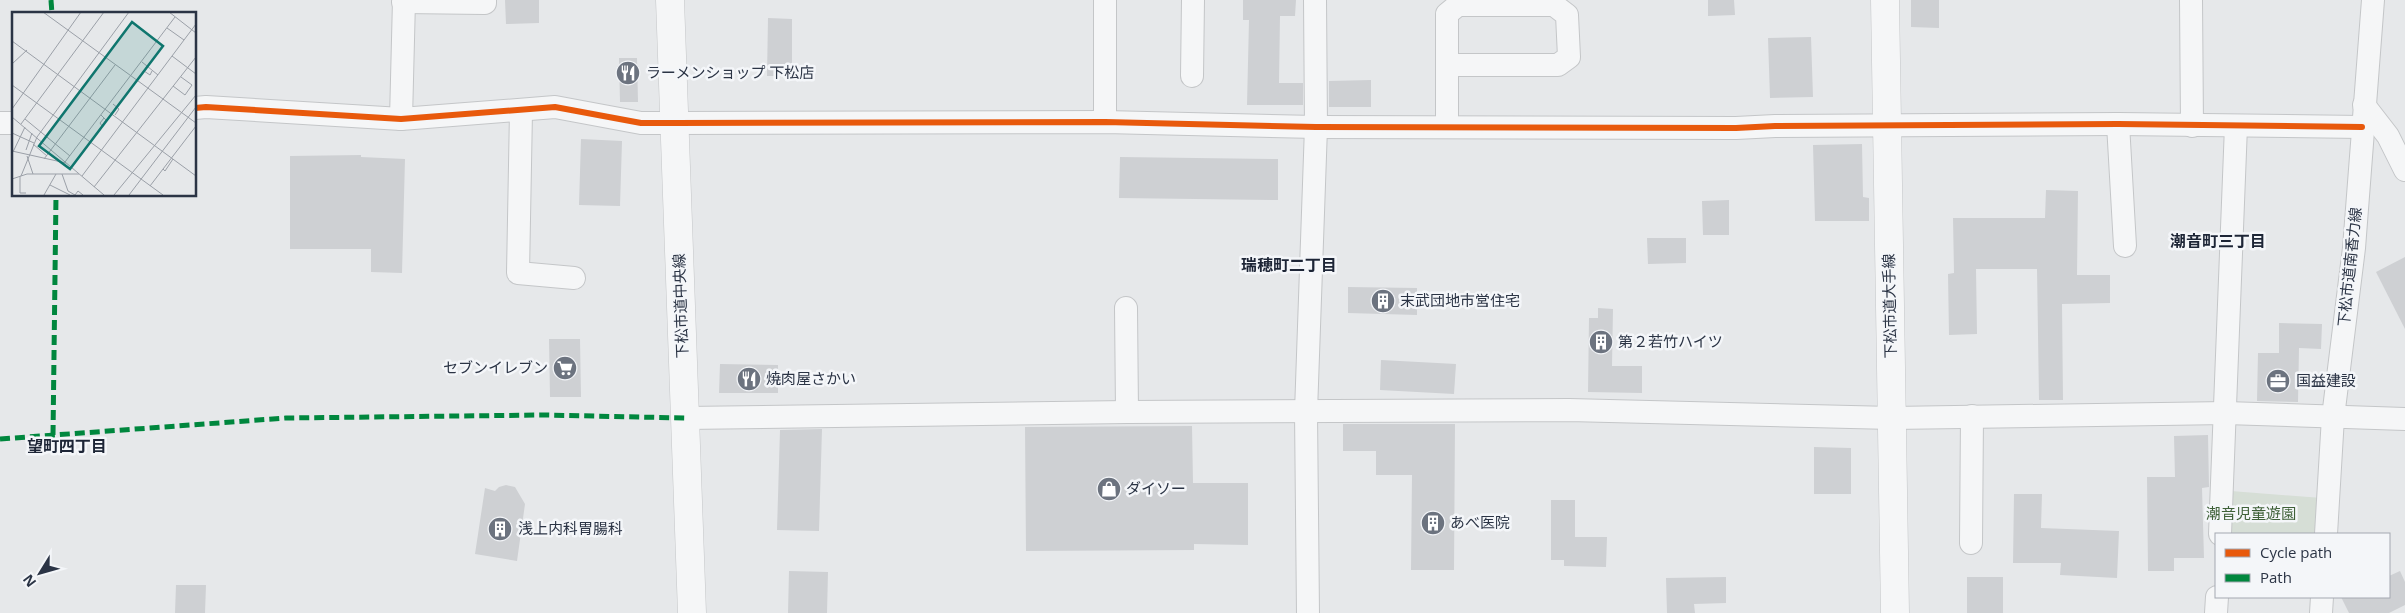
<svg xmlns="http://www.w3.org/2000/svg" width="2405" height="613" viewBox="0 0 2405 613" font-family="'Open Sans','Noto Sans JP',sans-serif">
<rect width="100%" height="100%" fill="#e6e8ea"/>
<!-- green -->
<polygon fill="#d6ded6" points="2231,491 2322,498 2318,534 2227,534"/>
<!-- building -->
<g fill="#ced0d3">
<polygon points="505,0 539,0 539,23 506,24"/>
<polygon points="1243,0 1296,0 1295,16 1280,16 1279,83 1303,83 1303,105 1247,105 1249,20 1243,20"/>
<polygon points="1708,0 1734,0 1735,15 1708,16"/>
<polygon points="1911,0 1939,0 1939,28 1911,27"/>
<polygon points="768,18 792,19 792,76 767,76"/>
<polygon points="1811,37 1813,97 1770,98 1768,38"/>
<polygon points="619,58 637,58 638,102 620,102"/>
<polygon points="1371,80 1371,107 1329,107 1329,81"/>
<polygon points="581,139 622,141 620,206 579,205"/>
<polygon points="1862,144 1863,197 1869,198 1869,221 1815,221 1813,145"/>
<polygon points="361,155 361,157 405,159 402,273 371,272 371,249 290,249 290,156"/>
<polygon points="1120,157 1278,159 1278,200 1119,198"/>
<polygon points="2046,190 2078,191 2077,275 2110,275 2110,303 2062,304 2063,400 2039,400 2037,269 1976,269 1977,334 1949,335 1948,274 1954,273 1953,218 2045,218"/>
<polygon points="1729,200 1729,235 1703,235 1702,201"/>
<polygon points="1647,238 1686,238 1686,263 1648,264"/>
<polygon points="2405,257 2405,329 2376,272"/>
<polygon points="1348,287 1417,288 1417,315 1348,313"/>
<polygon points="1598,308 1613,309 1612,366 1642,366 1642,393 1588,392 1589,318 1598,318"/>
<polygon points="2279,323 2322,324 2321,349 2299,348 2298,402 2257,401 2258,353 2279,353"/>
<polygon points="549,339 580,339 581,397 550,397"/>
<polygon points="1381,360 1456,364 1454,394 1380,390"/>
<polygon points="720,364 778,365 778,393 719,393"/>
<polygon points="1343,424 1455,424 1454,570 1411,570 1412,475 1376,475 1376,451 1343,451"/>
<polygon points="1192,426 1193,483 1248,483 1248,545 1194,544 1194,550 1026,551 1025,427"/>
<polygon points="822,429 819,531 777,530 780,430"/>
<polygon points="2208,435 2209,487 2202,488 2204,558 2174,558 2174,571 2148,571 2147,477 2175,477 2174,436"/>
<polygon points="1814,447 1851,448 1851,494 1814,494"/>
<polygon points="506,485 515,487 525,504 517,561 475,554 485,488 495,491 499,487"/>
<polygon points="2014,494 2042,494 2041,528 2119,531 2117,578 2060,575 2061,563 2013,563"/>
<polygon points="1551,500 1575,500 1575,537 1607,537 1606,567 1564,566 1564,560 1551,560"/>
<polygon points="789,571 828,572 827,613 788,613"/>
<polygon points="2400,571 2405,582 2405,605 2389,613 2349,613 2341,597 2389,597 2389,576"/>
<polygon points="1726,577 1726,603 1694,604 1695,613 1667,613 1666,578"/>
<rect x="1967" y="577" width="36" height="36"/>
<polygon points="176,585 206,585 205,613 175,613"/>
</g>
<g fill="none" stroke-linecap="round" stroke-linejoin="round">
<!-- minor casing -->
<g stroke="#c4c6c8" stroke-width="24">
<g id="minor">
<polyline points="1105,0 1105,122"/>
<polyline points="2191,0 2192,126"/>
<polyline points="403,2 485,3 485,0"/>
<polyline points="1447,65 1558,65 1569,57 1567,15 1554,5 1458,5 1447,14 1447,127"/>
<polyline points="1192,76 1193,0"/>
<polyline points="2364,105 2388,136 2405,170"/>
<polyline points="195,108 206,107 401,119 555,107 641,123 675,123 1105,122 1316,127 1736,128 1775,126 2118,124 2362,127"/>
<polyline points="521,111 518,273 574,278"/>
<polyline points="401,119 404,0"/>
<polyline points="0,123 14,123"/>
<polyline points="2118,124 2125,246"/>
<polyline points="1126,308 1127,412"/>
<polyline points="685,418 1127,412 1569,410 1892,418 2226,413 2405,419"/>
<polyline points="2220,534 2236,126"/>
<polyline points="2326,534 2333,417 2354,248 2373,0"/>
<polyline points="1971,543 1972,416"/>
<polyline points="1308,613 1306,412 1316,127 1315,0"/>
<polyline points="2216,613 2217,597"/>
<polyline points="2321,613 2322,597"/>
</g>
</g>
<!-- tertiary casing -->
<g stroke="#c4c6c8" stroke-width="29">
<g id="tertiary">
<polyline points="670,0 692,613"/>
<polyline points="1885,0 1895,613"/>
</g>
</g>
<!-- minor -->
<use href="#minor" stroke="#f5f6f7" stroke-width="22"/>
<!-- tertiary -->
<use href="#tertiary" stroke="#f5f6f7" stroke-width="28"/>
<!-- quiet -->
<g stroke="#00873e" stroke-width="5" stroke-dasharray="10 5" stroke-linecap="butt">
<polyline points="51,0 52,14"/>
<polyline points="53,435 56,195"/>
<polyline points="0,439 286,418 544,415 685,418"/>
</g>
<!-- cycleway casing -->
<g stroke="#f4f6f9" stroke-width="9">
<polyline id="cycleway" points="195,108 206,107 401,119 555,107 641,123 675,123 1105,122 1316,127 1736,128 1775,126 2118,124 2362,127"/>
</g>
<!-- cycleway -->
<use href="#cycleway" stroke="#e8590c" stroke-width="6"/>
</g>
<!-- icons -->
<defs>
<g id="restaurant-disc" transform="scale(1.25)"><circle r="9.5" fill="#6c737f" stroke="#f4f6f9"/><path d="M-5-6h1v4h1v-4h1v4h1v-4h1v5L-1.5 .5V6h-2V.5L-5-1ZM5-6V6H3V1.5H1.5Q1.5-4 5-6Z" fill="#fff"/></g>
<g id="building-disc" transform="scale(1.25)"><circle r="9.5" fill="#6c737f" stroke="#f4f6f9"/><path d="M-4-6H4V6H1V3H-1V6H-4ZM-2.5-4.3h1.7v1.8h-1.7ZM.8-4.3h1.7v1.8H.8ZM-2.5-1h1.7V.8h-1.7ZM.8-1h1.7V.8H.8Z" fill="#fff"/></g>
<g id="supermarket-disc" transform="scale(1.25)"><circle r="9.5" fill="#6c737f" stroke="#f4f6f9"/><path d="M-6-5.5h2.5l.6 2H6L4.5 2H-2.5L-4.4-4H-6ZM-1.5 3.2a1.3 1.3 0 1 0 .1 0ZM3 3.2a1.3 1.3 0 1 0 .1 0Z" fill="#fff"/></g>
<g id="office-disc" transform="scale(1.25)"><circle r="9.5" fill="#6c737f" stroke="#f4f6f9"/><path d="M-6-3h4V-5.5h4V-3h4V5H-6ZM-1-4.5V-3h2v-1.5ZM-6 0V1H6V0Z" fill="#fff"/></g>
<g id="shop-disc" transform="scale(1.25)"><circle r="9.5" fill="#6c737f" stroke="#f4f6f9"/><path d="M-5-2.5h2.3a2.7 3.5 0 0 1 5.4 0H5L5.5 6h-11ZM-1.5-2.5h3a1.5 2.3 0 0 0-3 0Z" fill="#fff"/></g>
</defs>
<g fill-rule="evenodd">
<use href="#restaurant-disc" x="628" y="73"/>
<use href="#building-disc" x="1383" y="301"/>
<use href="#building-disc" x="1601" y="342"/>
<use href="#supermarket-disc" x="565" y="368"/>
<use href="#restaurant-disc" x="749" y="379"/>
<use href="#office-disc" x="2278" y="381"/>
<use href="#shop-disc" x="1109" y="489"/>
<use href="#building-disc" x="1433" y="523"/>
<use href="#building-disc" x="500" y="529"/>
</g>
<g text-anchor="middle" stroke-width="5" stroke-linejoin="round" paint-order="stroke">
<!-- poi labels -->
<g font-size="15" fill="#2b3445" stroke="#f4f6f9" text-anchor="start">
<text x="646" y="78">ラーメンショップ 下松店</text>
<text x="1400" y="306">末武団地市営住宅</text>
<text x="1618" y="347">第２若竹ハイツ</text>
<text x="548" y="373" text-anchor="end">セブンイレブン</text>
<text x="766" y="384">焼肉屋さかい</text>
<text x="2296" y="386">国益建設</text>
<text x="1126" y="494">ダイソー</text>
<text x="1450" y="528">あべ医院</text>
<text x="518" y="534">浅上内科胃腸科</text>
</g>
<!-- street labels -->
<g font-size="15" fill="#2b3445" stroke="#f4f6f9">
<text transform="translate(2350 267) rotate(-84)" y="5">下松市道南香力線</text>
<text transform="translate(681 306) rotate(-92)" y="5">下松市道中央線</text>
<text transform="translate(1890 306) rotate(-91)" y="5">下松市道大手線</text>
</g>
<!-- park labels -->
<g font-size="15" fill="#3f6138" stroke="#f4f6f9">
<text x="2251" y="519">潮音児童遊園</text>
</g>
<!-- neighbourhood labels -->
<g font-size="16" font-weight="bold" fill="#1d2536" stroke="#f4f6f9">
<text x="2218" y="247">潮音町三丁目</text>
<text x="1289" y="271">瑞穂町二丁目</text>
<text x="67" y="452">望町四丁目</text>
</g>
</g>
<!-- overview -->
<g transform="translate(12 12)">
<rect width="184" height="184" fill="#e6e8ea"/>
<path fill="none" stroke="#9ba0a8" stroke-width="1" d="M31,0L184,111M157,0L184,21M155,16L172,28M0,29L184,164M160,44L184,62M130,50L146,63M0,52L15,38M135,55L132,59L138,63L140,59M0,73L151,183M161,74L173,83L180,73L169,65M101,92L107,97L103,103M0,97L69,0M89,103L94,108L90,114L88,111L92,106M0,105L92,183M13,107L58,144M9,112L92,0M0,121L22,131M21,132L35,144M14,138L20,121M0,139L54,151M1,140L13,115M0,143V159M15,144L21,162M32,147L103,53M53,150L163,5M151,157L153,159L161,147M50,162L56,179L63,183L66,179L71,183M8,164V181H14M9,164L25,125L117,0M70,164L184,12M0,167L15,162H67M38,173L58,183M138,174L184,114M82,175L184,45M32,183L44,162M102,183L184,83M117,183L184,95"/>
<path fill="#0f766e" fill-opacity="0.15" stroke="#0f766e" stroke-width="2.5" d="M120,10L151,34L58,157L27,134Z"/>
<rect width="184" height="184" fill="none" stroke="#2b3445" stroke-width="2.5"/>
</g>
<!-- legend -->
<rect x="2215" y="533" width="175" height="65" fill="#f4f6f9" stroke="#a4a8b1"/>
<rect x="2225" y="549" width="25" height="8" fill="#e8590c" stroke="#a4a8b1"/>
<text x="2260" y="558" font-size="15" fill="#2b3445">Cycle path</text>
<rect x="2225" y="574" width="25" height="8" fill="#00873e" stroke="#a4a8b1"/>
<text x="2260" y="583" font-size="15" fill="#2b3445">Path</text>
<!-- north arrow -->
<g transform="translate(40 573) rotate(233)" stroke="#f4f6f9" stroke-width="4" paint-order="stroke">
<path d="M0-4L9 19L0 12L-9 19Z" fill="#2b3445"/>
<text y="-8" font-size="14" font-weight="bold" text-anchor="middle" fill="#2b3445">N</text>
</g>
</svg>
